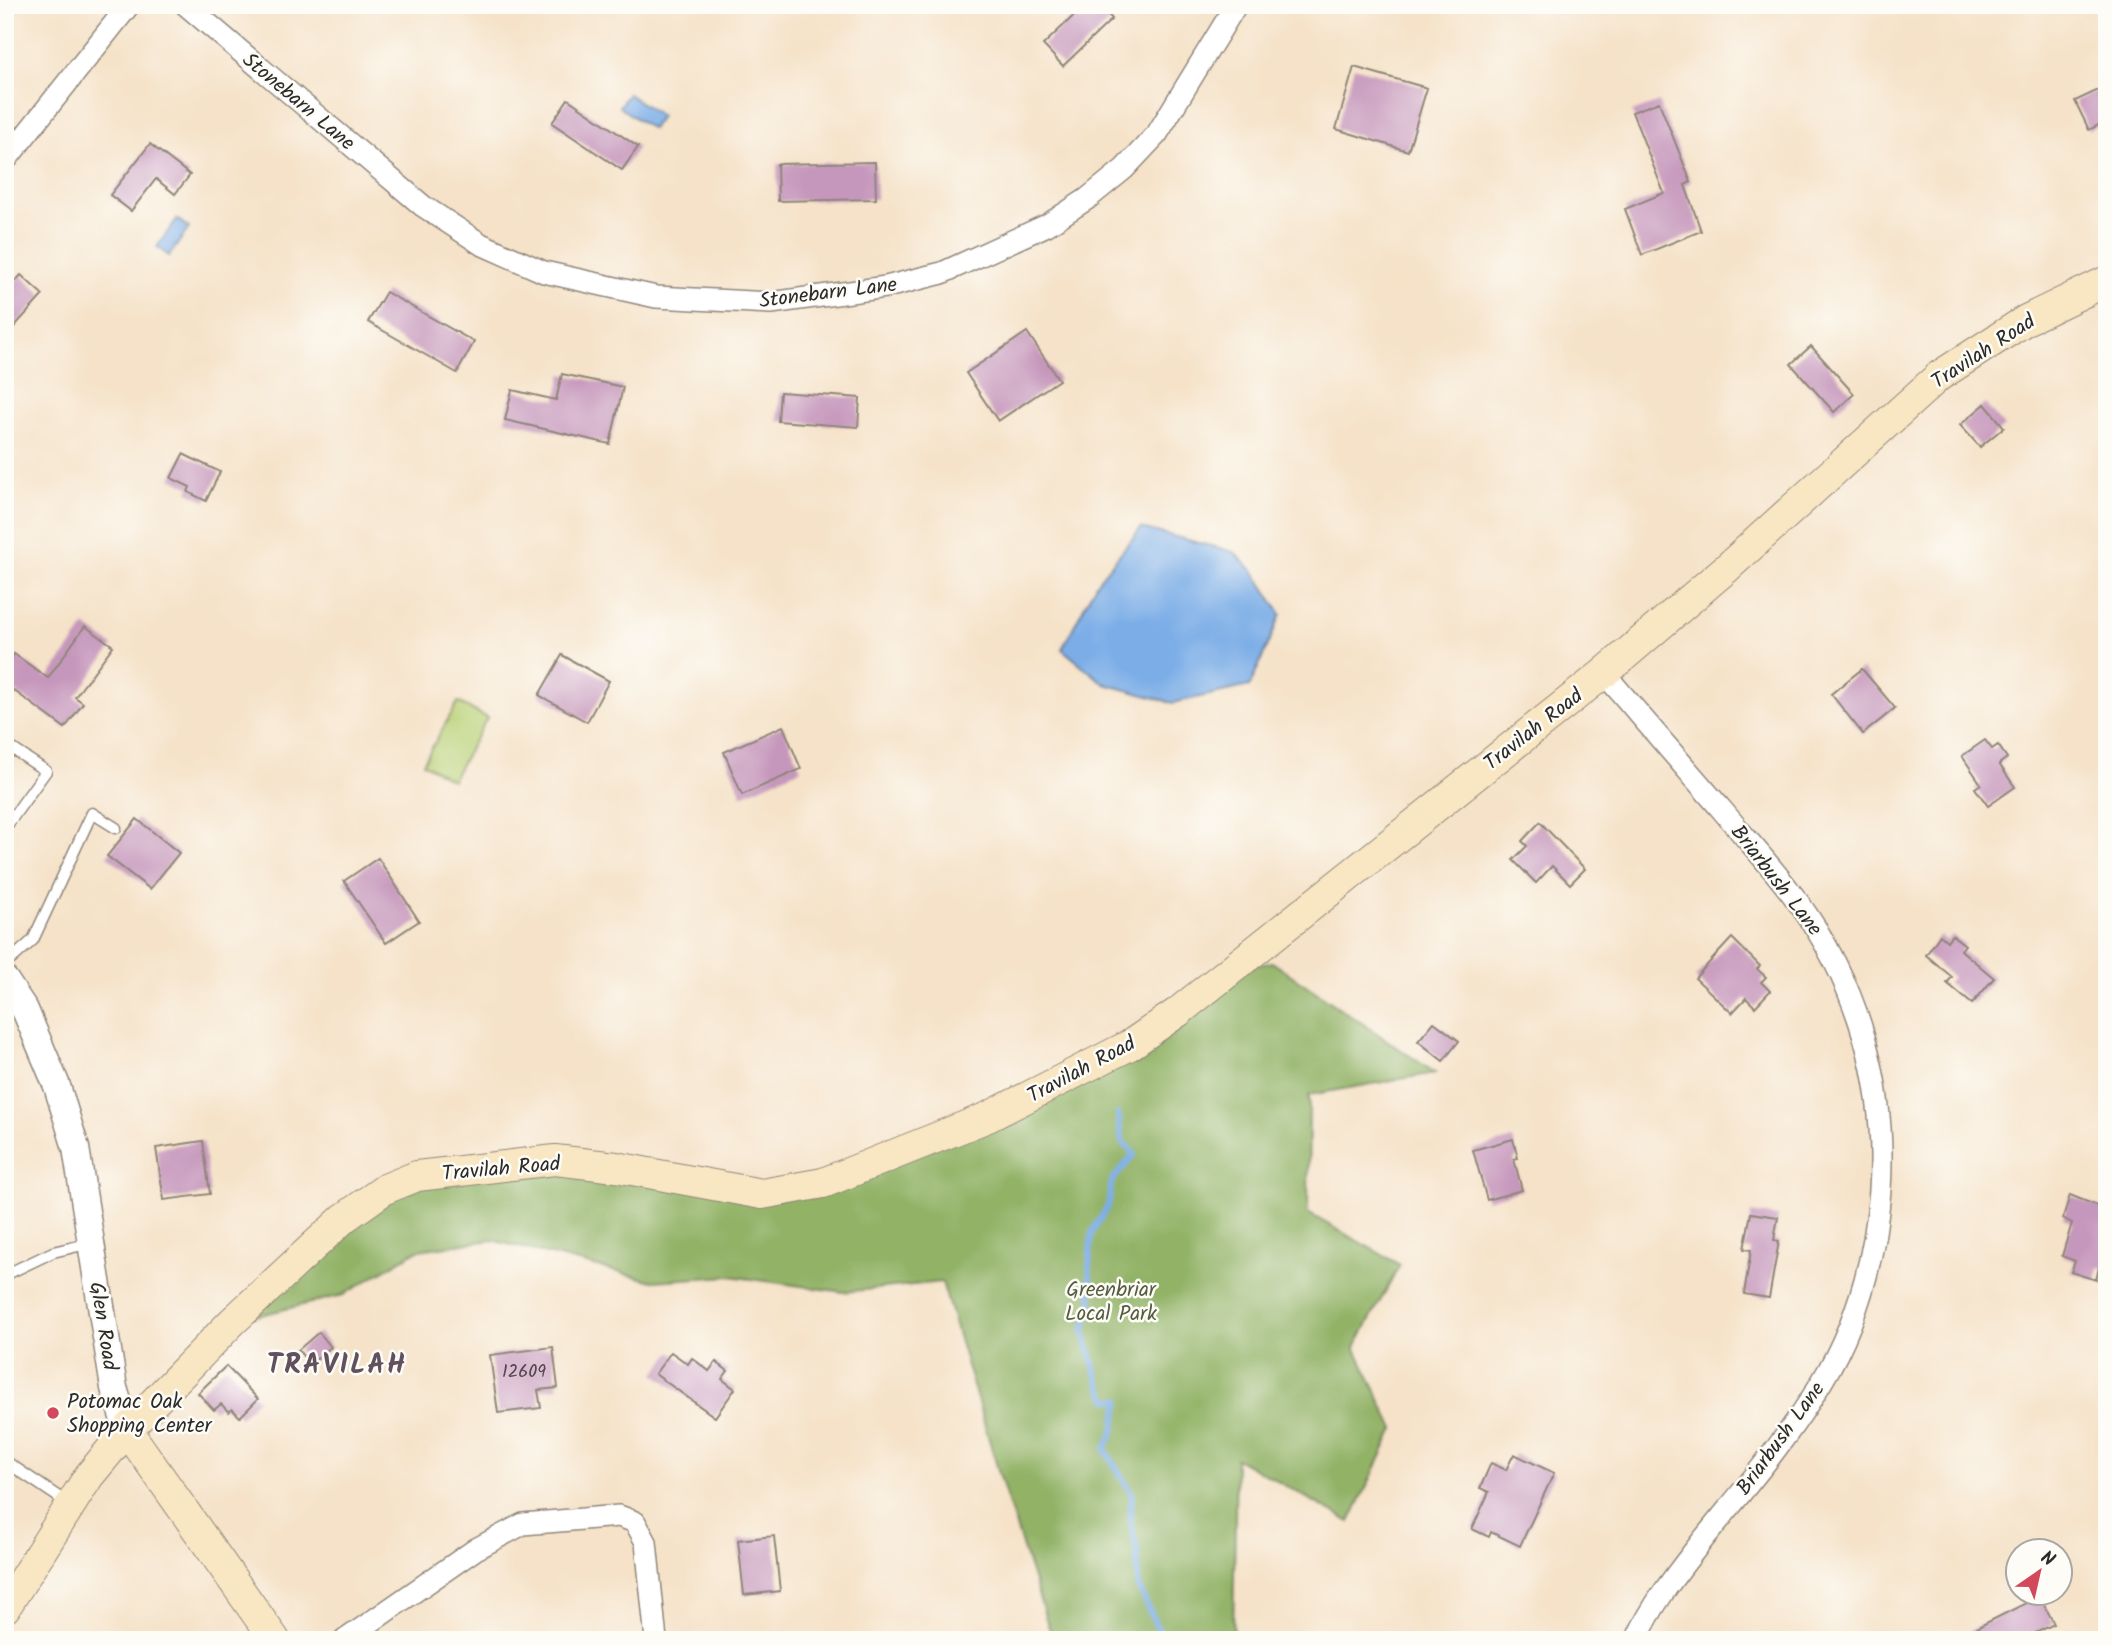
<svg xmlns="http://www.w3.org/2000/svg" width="2112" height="1645" viewBox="0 0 2112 1645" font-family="Kalam,sans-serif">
<rect width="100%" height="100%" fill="#fdfcf7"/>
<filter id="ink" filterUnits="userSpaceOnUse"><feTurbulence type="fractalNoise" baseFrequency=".0143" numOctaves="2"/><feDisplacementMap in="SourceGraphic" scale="14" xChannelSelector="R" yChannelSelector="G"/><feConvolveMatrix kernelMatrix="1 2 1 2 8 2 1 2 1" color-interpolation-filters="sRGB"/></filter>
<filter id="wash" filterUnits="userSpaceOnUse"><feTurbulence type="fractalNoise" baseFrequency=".00686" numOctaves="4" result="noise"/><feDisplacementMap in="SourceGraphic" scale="28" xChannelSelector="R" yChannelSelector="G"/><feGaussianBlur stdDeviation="1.57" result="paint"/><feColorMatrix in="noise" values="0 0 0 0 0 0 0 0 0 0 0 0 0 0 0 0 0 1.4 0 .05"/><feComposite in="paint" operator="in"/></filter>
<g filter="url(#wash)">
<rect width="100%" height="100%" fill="#f5e2c8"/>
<!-- green -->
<polygon fill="#b8d075" stroke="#727e50" stroke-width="2" points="458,702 487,718 452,780 423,763"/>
<!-- forest -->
<polygon fill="#92b266" stroke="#5e6e48" stroke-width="2" points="1272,962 1435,1073 1309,1095 1308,1213 1400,1265 1355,1347 1394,1429 1350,1522 1236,1458 1233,1640 1053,1640 1005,1493 942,1282 843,1292 730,1276 653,1281 492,1240 418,1250 343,1295 232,1322 385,1189 555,1160 762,1194 988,1117 1228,972"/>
<!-- water -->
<g fill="#7bade7" stroke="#536c89" stroke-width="2">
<polygon points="628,94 661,116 652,129 619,107"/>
<polygon points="177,219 189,228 169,256 157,247"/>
<polygon points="1141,528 1234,552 1254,572 1281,614 1250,686 1173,703 1105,684 1062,649 1097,582"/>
</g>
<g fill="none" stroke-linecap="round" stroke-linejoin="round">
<!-- stream -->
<polyline stroke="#7bade7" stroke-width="6" points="1118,1114 1122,1141 1134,1154 1112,1181 1108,1206 1092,1232 1089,1265 1092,1310 1083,1329 1099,1383 1108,1400 1120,1400 1113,1433 1105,1449 1132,1494 1130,1518 1137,1551 1138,1586 1163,1640"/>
</g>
<g id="blocks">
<!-- building -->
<g fill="#c697bc">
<polygon points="1085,5 1100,5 1112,19 1063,66 1043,45"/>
<polygon points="1354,67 1427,88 1408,151 1336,129"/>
<polygon points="2107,86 2107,121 2089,130 2075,101"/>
<polygon points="568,99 638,147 622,170 552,123"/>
<polygon points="1659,102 1691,182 1685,185 1701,231 1642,255 1625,209 1664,193 1632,112"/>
<polygon points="150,144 190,175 175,194 156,179 131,211 110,195"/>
<polygon points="875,162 876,199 778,201 777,164"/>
<polygon points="21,275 43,295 5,337 5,293"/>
<polygon points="386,292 474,342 457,373 368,322"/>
<polygon points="1027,332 1059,380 998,421 966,373"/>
<polygon points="1811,346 1854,394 1834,412 1791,364"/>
<polygon points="562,374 623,387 610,444 505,420 512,390 556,400"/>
<polygon points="780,392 860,398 858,427 778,421"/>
<polygon points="1985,404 2004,427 1980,447 1960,425"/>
<polygon points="183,454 220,472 206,501 188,492 190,487 171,478"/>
<polygon points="85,626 113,646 75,697 83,703 65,728 5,684 5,666 14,654 48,678"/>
<polygon points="562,655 609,681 587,722 539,695"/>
<polygon points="1862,669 1895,708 1863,734 1831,694"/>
<polygon points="783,726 801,769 742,795 724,752"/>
<polygon points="1985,740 1992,749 1998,745 2007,758 1999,764 2015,787 1988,806 1975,788 1981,784 1962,756"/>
<polygon points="137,819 179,853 150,889 107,856"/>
<polygon points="1540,822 1585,869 1570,884 1552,866 1536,883 1513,860 1527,846 1522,841"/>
<polygon points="378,858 419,921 386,943 344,881"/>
<polygon points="1940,935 1947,941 1952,935 1965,945 1961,950 1994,978 1972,1004 1947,983 1952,977 1926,955"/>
<polygon points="1732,938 1760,966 1757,969 1766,977 1761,982 1770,991 1755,1007 1746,998 1732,1013 1695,978"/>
<polygon points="1434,1022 1459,1041 1443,1061 1418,1041"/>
<polygon points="1513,1139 1518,1158 1514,1159 1522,1190 1487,1200 1473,1150"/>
<polygon points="203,1141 210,1194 164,1200 156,1148"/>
<polygon points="2070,1195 2107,1210 2107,1256 2104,1269 2099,1267 2096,1280 2071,1272 2075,1261 2062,1256 2072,1223 2063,1218"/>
<polygon points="1751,1213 1778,1217 1774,1240 1779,1241 1769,1298 1744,1294 1751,1250 1744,1249"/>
<polygon points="319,1332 331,1347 310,1364 298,1350"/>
<polygon points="553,1347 558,1388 538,1390 541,1408 498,1413 490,1355"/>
<polygon points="671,1352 688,1364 692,1358 709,1371 716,1362 728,1371 722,1379 735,1389 715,1417 655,1374"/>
<polygon points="226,1366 258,1399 240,1417 232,1409 229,1412 221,1404 214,1410 198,1393"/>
<polygon points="1514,1454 1554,1473 1520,1546 1491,1532 1489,1537 1472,1529 1489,1492 1480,1488 1491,1463 1506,1470"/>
<polygon points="774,1536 780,1591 744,1595 738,1540"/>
<polygon points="2040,1596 2054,1624 2021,1640 1952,1640"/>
</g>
</g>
</g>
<g filter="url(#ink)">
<use href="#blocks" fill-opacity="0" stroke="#90867a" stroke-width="2"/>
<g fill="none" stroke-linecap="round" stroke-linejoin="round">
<!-- service casing -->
<g stroke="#90867a" stroke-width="13">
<g id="service">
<polyline points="5,744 46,771 5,828"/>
<polyline points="5,965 33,940 92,813 116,828"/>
<polyline points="5,1275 53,1252 91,1243"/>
<polyline points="5,1461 69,1504"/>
</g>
</g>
<!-- minor casing -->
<g stroke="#90867a" stroke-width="24">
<g id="minor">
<polyline points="186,5 423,206 481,244 544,272 656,297 771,303 886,287 942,273 1047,225 1087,199 1124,169 1157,134 1236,5"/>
<polyline points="5,161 129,5"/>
<path d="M1604,673C1643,719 1683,765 1722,810C1748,841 1775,870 1798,902C1859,986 1887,1086 1880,1190C1875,1258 1857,1324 1821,1383C1787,1440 1743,1490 1702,1541C1677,1573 1653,1603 1636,1640"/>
<polyline points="345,1640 476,1549 523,1524 619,1516 635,1522 646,1542 656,1640"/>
</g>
</g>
<!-- tertiary casing -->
<g stroke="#90867a" stroke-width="29">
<polyline id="tertiary" points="5,980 25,1010 57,1086 76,1148 114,1388 127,1430"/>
</g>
<!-- secondary casing -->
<g stroke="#90867a" stroke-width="32">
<g id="secondary">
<polyline points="127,1430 275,1640"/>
<polyline points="5,1608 89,1476 127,1430 232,1322 344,1218 385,1189 417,1176 555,1160 616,1167 762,1194 823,1183 988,1117 1130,1045 1178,1012 1604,673 1728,567 1939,376 2026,320 2107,281"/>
</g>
</g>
<!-- service -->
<use href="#service" stroke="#fff" stroke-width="10"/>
<!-- minor -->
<use href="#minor" stroke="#fff" stroke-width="21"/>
<!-- tertiary -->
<use href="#tertiary" stroke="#fff" stroke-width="26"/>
<!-- secondary -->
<use href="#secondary" stroke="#f9e7c3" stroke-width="30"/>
</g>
</g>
<!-- markers -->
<circle fill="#d1495b" stroke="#fdfcf7" stroke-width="2.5" cx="53" cy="1413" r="7"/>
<g text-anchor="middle" stroke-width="5" stroke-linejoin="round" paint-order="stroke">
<!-- number labels -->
<g font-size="18" fill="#52464f">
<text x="524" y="1377">12609</text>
</g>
<!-- street labels -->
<g font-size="21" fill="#2b2b2b" stroke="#fdfcf7">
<text transform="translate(299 101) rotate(40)" y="7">Stonebarn Lane</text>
<text transform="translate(828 292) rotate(-7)" y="7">Stonebarn Lane</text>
<text transform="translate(1983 351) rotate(-33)" y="7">Travilah Road</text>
<text transform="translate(1533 729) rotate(-38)" y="7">Travilah Road</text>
<text transform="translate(1777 880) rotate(52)" y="7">Briarbush Lane</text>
<text transform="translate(1081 1069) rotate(-28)" y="7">Travilah Road</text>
<text transform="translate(501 1168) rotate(-5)" y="7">Travilah Road</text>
<text transform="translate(104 1326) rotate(81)" y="7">Glen Road</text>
<text transform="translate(1780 1438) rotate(-54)" y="7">Briarbush Lane</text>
</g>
<!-- park labels -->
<g font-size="21" fill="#555d41" stroke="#fdfcf7">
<text x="1111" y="1296">Greenbriar<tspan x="1111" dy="24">Local Park</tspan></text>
</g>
<!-- poi labels -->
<g font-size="21" fill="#2b2b2b" stroke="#fdfcf7" text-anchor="start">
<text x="67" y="1408">Potomac Oak<tspan x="67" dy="24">Shopping Center</tspan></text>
</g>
<!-- district labels -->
<g font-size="28" font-weight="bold" letter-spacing="2" fill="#61515e" stroke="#fdfcf7">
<text x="337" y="1373">TRAVILAH</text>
</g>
</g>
<!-- margin -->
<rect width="2112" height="1645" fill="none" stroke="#fdfcf7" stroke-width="28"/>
<!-- north arrow -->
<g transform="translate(2039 1572) rotate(34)"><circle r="33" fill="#fdfcf7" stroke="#a9a8a5" stroke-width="2"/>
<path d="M0-5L12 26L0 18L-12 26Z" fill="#d1495b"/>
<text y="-10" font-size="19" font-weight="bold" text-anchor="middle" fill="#2b2b2b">N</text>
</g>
</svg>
